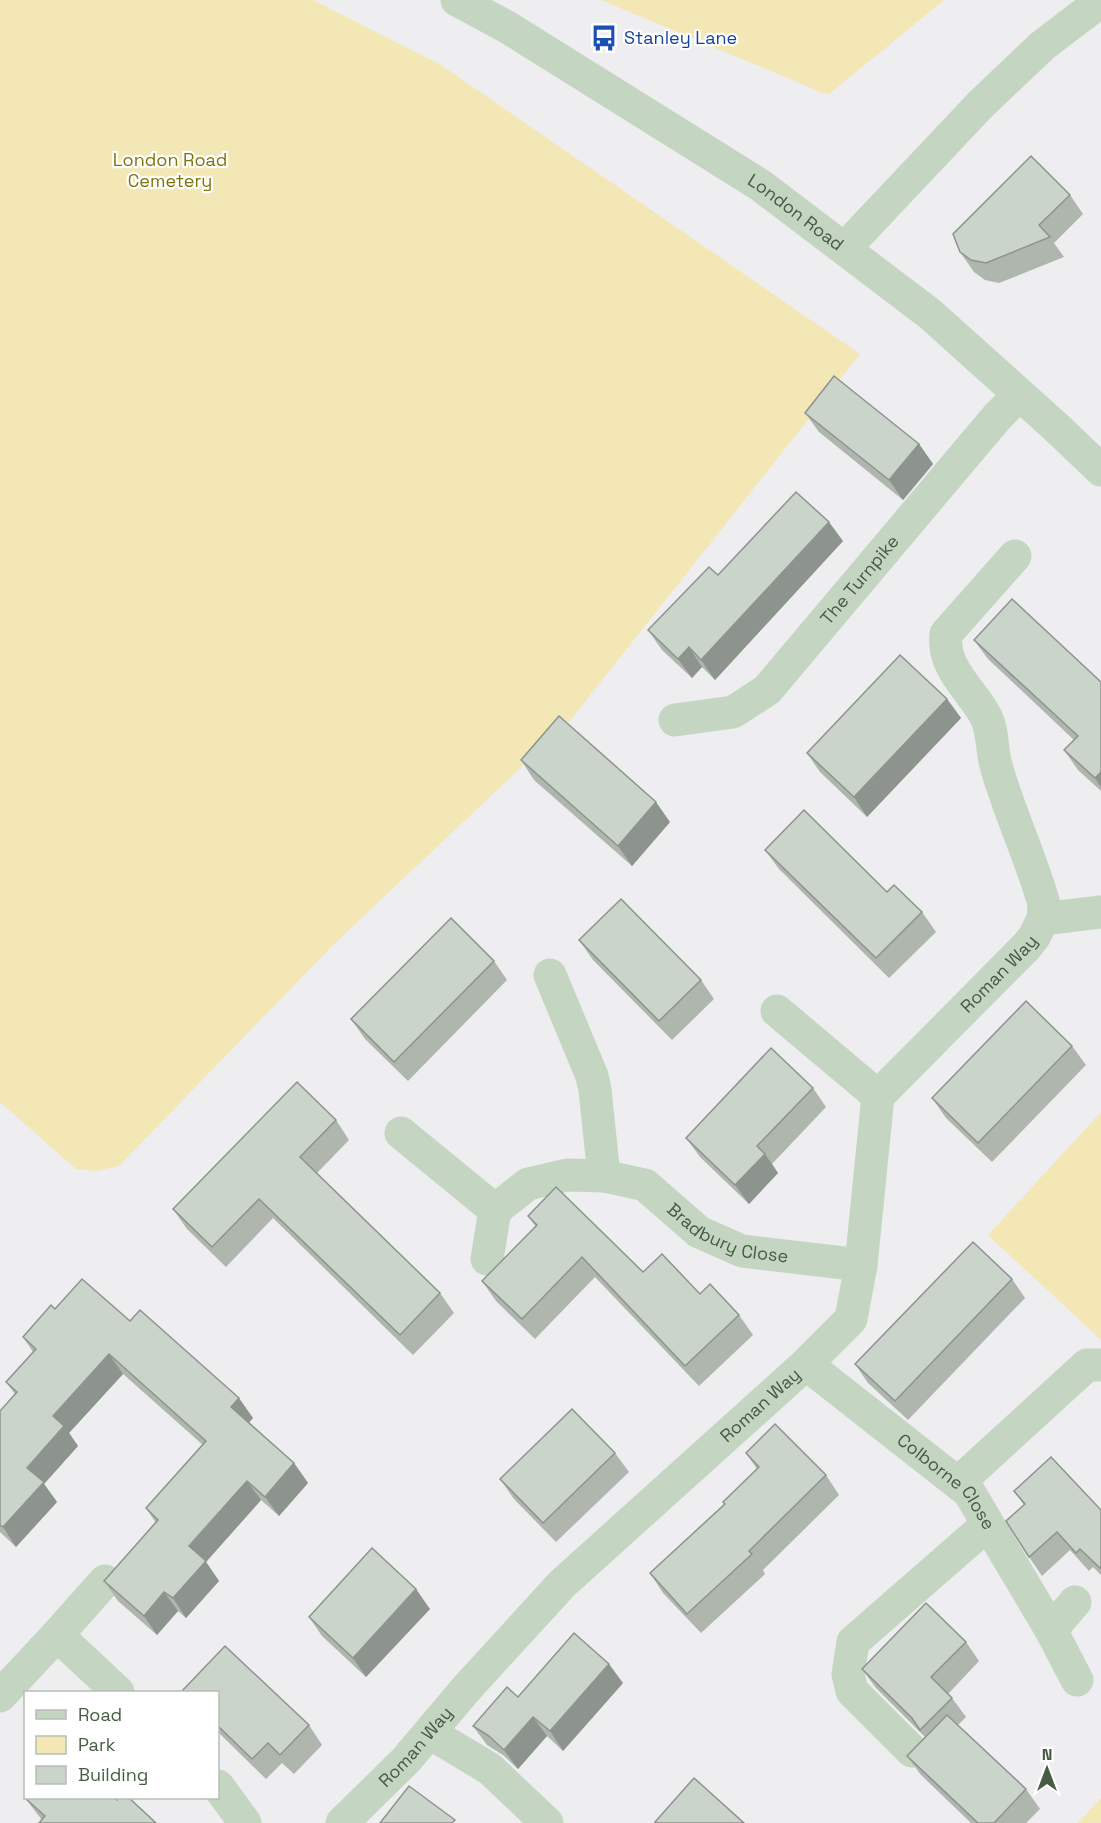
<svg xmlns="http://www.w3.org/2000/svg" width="1101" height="1823" viewBox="0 0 1101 1823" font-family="'Space Grotesk',sans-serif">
<rect width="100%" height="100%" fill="#eeedf0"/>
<!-- green -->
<g fill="#f3e7b6">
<polygon points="0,0 313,0 441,65 860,354 569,722 333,945 119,1166 96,1171 76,1169 0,1102"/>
<polygon points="601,0 944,0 828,95"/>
<polygon points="1101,1112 1101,1340 988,1235"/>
<polygon points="1101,1798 1101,1823 1078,1823"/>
</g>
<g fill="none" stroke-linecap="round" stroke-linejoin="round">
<!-- minor -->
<g stroke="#c4d6c2" stroke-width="33">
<path id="s1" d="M457,0L507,27L760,185L930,314L1057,428L1101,470"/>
<polyline points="845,248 980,105 1042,46 1101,1"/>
<path d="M1015,556L946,634C942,668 970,688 985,715C994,731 991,751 997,769C1010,814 1031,858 1044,904L1043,919"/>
<path id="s2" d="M675,720L733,712L767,690L997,417L1019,395"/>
<polyline points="550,975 592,1076 595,1090 604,1176"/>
<polyline points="777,1011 878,1096"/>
<polyline points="401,1133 495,1210 487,1259"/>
<path id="s3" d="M495,1210L528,1184L567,1175L604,1176L645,1185L699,1232L742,1251L861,1265"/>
<path id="s4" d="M806,1364L969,1492L1051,1630L1077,1680"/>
<polyline points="958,1483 1087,1365 1101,1365"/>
<polyline points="1051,1630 1075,1602"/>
<polyline points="57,1635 105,1581"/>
<polyline points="0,1696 57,1635 118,1692"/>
<polyline points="430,1733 490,1769 547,1823"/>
<polyline points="912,1751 852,1691 848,1674 853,1642 987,1525"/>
<polyline points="218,1786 245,1823"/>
<path id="s5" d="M342,1823L406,1760L466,1689L562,1584L806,1364L851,1319L861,1265L878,1096L1026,947L1034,937L1043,919L1101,912"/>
</g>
</g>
<!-- wall -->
<g fill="#aeb6ae">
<polygon points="1070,195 1083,214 1054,243 1064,257 999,283 985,280 974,272 960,252"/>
<polygon points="805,413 919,444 933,464 903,500 819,432"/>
<polygon points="843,541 715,680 702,667 692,678 662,650 648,630 718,575"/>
<polygon points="974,640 1101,682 1101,791 1078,770 1064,750 1074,740 988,659"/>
<polygon points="947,699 961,718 867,817 820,772 807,753"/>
<polygon points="521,760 670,822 632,866 534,780"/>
<polygon points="765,850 887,892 922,912 936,932 889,978 779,869"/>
<polygon points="579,940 701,980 714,999 672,1040 593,960"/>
<polygon points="494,961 507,980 408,1081 365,1039 351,1019"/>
<polygon points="1072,1046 1086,1065 992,1162 946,1118 932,1098"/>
<polygon points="813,1088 826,1107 772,1164 778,1173 749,1204 700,1157 686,1138"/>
<polygon points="336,1120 349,1140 317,1173 440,1293 454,1313 413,1355 273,1218 226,1267 187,1229 173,1209"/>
<polygon points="528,1216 643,1272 700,1294 739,1315 753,1335 699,1386 595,1277 535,1339 496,1301 482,1281 536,1227"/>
<polygon points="1012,1279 1025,1298 908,1420 868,1383 855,1364"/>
<polygon points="55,1309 130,1321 253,1418 249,1422 294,1463 308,1483 279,1516 261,1500 206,1562 219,1581 186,1618 178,1611 157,1635 118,1601 104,1581 156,1523 146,1508 203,1445 123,1374 69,1433 78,1446 44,1484 57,1502 16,1547 0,1532 0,1411 15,1394 6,1382 33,1352 23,1337"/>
<polygon points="615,1453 629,1472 556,1542 514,1499 500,1479"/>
<polygon points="746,1453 826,1475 839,1495 763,1570 765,1574 701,1633 663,1593 650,1573 724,1504 757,1469"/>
<polygon points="1014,1491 1101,1510 1101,1575 1093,1567 1089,1571 1070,1550 1042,1576 1029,1557 1024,1505"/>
<polygon points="430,1609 366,1677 322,1636 309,1617"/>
<polygon points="966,1642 979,1661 948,1694 952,1698 966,1717 958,1725 1026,1789 1040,1809 1026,1823 971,1823 921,1775 907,1756 925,1737 876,1688 862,1669"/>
<polygon points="623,1683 563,1751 547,1736 518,1769 503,1755 487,1745 473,1726 518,1697"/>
<polygon points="218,1692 309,1725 322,1745 294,1774 282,1763 266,1779 218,1732"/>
<polygon points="26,1797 113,1797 117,1800 119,1797 128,1797 156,1823 39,1823 42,1820 25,1798"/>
</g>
<!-- shaded-wall -->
<g fill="#8d948d">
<polygon points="919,444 933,464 903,500 889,480"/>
<polygon points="829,522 843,541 715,680 701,660"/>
<polygon points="689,647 702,667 692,678 678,659"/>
<polygon points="947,699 961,718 867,817 854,797"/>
<polygon points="1101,772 1101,787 1095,778"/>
<polygon points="656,802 670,822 632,866 618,846"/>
<polygon points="765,1154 778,1173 749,1204 735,1185"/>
<polygon points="109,1354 123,1374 69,1433 78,1446 44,1484 57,1502 16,1547 3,1527 27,1468 53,1416"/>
<polygon points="239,1398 253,1418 245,1427 231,1407"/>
<polygon points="294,1463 308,1483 279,1516 265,1497"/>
<polygon points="247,1481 261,1500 206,1562 219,1581 186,1618 173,1598 189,1546"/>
<polygon points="416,1589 430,1609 366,1677 353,1658"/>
<polygon points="164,1592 178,1611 157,1635 144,1616"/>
<polygon points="609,1664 623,1683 563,1751 550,1731"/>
<polygon points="533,1717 547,1736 518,1769 504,1750"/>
</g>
<!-- building -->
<g fill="#cad4ca" stroke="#8d948d" stroke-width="1.5">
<polygon points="1031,156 1070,195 1039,225 1050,237 986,263 971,260 960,252 953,234"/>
<polygon points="834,376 919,444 889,480 805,413"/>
<polygon points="796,492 829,522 701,660 689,647 678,659 648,630 709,567 718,575"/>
<polygon points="1012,599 1101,682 1101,772 1095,778 1064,750 1078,736 974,640"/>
<polygon points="900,655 947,699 854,797 807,753"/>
<polygon points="559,716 656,802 618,846 521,760"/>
<polygon points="804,810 887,892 894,885 922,912 876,958 765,850"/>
<polygon points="621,899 701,980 659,1021 579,940"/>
<polygon points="451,918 494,961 394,1062 351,1019"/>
<polygon points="1026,1001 1072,1046 978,1143 932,1098"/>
<polygon points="771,1048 813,1088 757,1146 765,1154 735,1185 686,1138"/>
<polygon points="297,1082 336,1120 300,1157 440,1293 400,1335 259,1199 212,1247 173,1209"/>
<polygon points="556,1187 643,1272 662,1254 700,1294 710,1284 739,1315 685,1366 582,1257 522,1319 482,1281 537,1225 528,1216"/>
<polygon points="973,1242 1012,1279 895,1401 855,1364"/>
<polygon points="82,1279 130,1321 140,1310 239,1398 231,1407 294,1463 265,1497 247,1481 189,1546 206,1561 173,1598 164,1592 144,1616 104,1581 158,1520 146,1508 206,1441 109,1354 53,1416 64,1426 27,1468 44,1482 3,1527 0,1525 0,1411 17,1392 6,1382 36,1349 23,1337 51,1305 55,1309"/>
<polygon points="572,1409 615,1453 543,1523 500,1479"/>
<polygon points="775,1424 826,1475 749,1551 752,1554 687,1614 650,1573 725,1504 723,1502 759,1467 746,1453"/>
<polygon points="1051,1457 1101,1510 1101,1569 1080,1549 1076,1553 1057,1532 1029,1557 1006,1521 1025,1504 1014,1491"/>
<polygon points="372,1548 416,1589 353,1658 309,1617"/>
<polygon points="926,1603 966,1642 931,1677 952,1698 920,1730 912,1718 862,1669"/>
<polygon points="574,1633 609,1664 550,1731 533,1717 504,1750 489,1736 473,1726 507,1687 518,1697"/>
<polygon points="225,1646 309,1725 280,1755 268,1743 252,1759 218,1726 218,1692 183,1692 182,1691"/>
<polygon points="947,1715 1026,1789 994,1823 978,1823 907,1756"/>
<polygon points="694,1778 744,1823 657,1823 655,1822"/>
<polygon points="409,1786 455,1820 452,1823 380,1823"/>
<polygon points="26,1797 113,1797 117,1800 119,1797 128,1797 156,1823 39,1823 45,1816 25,1798"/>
</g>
<!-- icons -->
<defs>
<g id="bus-bare" transform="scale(2.07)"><path d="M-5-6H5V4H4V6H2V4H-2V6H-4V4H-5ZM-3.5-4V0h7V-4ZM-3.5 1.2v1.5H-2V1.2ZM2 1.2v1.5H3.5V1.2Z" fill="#1a4fb4" stroke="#fff" stroke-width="2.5" paint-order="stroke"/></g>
</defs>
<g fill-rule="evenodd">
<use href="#bus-bare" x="604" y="38"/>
</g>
<g text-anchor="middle" stroke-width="4.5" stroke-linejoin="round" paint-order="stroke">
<!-- transit labels -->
<g font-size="18" fill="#164399" stroke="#fff" text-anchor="start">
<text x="624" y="44">Stanley Lane</text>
</g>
<!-- park labels -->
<g font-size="18" fill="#7f750d" stroke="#fff">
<text x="170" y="166">London Road<tspan x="170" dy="21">Cemetery</tspan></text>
</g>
<!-- street labels -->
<g font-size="18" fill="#465c43" stroke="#fff">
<text dy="6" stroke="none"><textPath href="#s1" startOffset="400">London Road</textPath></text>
<text dy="6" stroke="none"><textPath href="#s2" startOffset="243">The Turnpike</textPath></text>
<text dy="6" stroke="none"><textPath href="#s5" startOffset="1114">Roman Way</textPath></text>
<text dy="6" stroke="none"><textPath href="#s3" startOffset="260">Bradbury Close</textPath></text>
<text dy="6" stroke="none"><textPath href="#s5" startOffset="592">Roman Way</textPath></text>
<text dy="6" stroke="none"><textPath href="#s4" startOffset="184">Colborne Close</textPath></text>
<text dy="6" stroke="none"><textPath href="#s5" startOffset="106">Roman Way</textPath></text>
</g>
</g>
<!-- legend -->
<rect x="24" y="1691" width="195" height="108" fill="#ffffff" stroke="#b5beb4" stroke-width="1.5"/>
<rect x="36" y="1710" width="30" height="9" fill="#c4d6c2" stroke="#b5beb4" stroke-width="1.5"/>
<text x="78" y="1721" font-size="18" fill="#465c43">Road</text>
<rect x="36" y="1736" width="30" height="18" fill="#f3e7b6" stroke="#b5beb4" stroke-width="1.5"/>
<text x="78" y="1751" font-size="18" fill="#465c43">Park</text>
<rect x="36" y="1766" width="30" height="18" fill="#cad4ca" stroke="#b5beb4" stroke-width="1.5"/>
<text x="78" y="1781" font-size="18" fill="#465c43">Building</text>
<!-- north arrow -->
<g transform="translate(1047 1769)" stroke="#ffffff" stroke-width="4.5" paint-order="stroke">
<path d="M0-4.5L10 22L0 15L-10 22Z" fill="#465c43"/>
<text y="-9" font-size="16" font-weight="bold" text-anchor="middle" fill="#465c43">N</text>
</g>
</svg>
